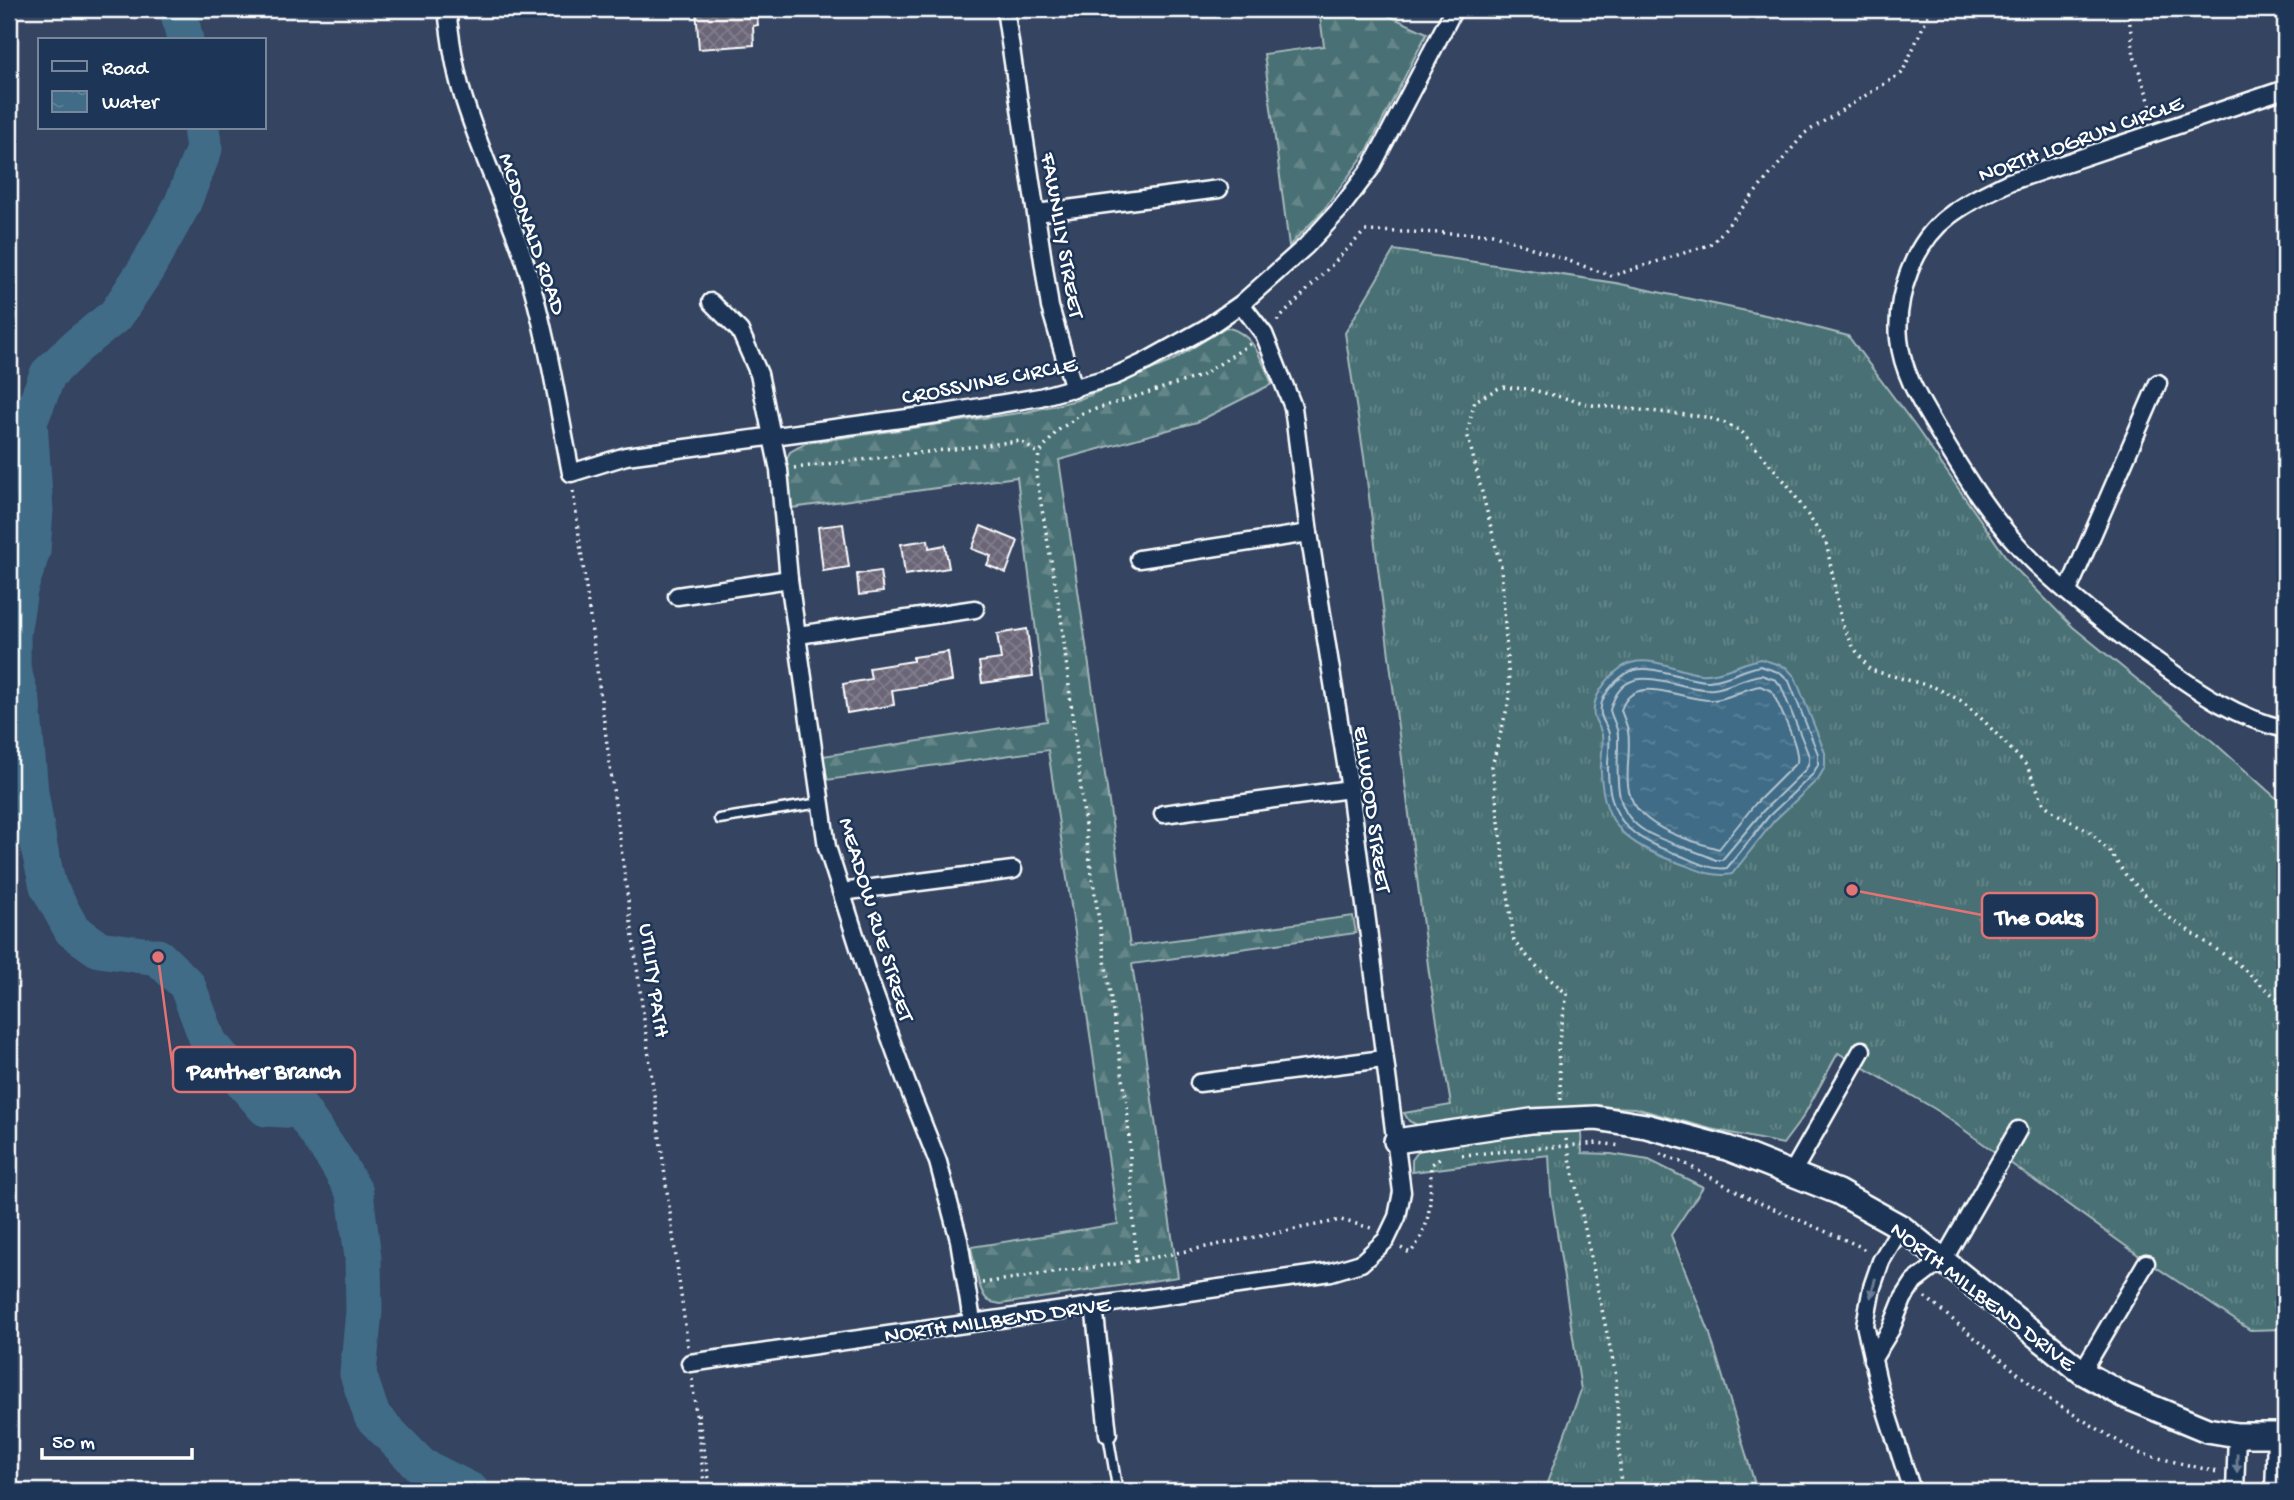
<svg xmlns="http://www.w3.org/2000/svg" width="2294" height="1500" viewBox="0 0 2294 1500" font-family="'Gochi Hand',sans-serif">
<defs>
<pattern id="grass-tufts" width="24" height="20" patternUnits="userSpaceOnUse" patternTransform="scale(1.75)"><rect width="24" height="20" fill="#4a7174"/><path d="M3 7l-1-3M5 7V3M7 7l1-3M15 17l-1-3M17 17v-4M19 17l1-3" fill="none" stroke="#658689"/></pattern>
<pattern id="forest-firs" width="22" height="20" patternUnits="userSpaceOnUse" patternTransform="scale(1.75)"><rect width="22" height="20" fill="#4a7174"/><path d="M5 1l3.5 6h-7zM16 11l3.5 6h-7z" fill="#658689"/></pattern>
<pattern id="water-ripples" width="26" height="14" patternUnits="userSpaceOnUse" patternTransform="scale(1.75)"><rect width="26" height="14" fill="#406c87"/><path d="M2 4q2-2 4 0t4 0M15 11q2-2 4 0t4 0" fill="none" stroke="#5d8299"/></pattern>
<pattern id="building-cross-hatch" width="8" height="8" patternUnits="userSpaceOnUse" patternTransform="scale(1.75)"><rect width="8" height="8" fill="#6b6678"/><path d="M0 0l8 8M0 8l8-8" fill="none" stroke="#817d8c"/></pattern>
</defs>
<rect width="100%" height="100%" fill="#344461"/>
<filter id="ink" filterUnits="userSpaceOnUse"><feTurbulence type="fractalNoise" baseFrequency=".0143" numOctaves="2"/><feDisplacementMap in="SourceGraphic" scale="14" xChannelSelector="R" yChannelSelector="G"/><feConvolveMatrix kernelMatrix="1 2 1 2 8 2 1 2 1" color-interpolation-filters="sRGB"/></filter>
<g filter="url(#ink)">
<!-- grass -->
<polygon fill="url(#grass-tufts)" stroke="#a4b8ba" stroke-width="2" points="1394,250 1616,283 1779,318 1848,336 1915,426 2011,564 2073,627 2209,738 2285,806 2285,1329 2250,1330 2141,1257 1935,1109 1838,1053 1803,1117 1783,1144 1711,1129 1635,1108 1580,1106 1582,1153 1611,1154 1649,1160 1703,1187 1671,1235 1709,1331 1757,1491 1544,1491 1581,1390 1551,1193 1549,1155 1412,1172 1412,1160 1420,1149 1547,1131 1417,1125 1409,1121 1404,1113 1451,1105 1429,973 1364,457 1345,333"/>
<!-- forest -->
<g fill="url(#forest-firs)" stroke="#a4b8ba" stroke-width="2">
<polygon points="1319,9 1374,9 1427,33 1367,151 1322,212 1289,246 1264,54 1324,46"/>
<path d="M1226,327C1255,334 1261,359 1272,384L1197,422L1059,460L1130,946L1353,916L1356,933L1132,964L1178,1277L1001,1304C997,1303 993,1303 989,1301C978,1295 974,1259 971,1247L1118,1224L1048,750L827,780L823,756L1047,721L1017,477L791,508L785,463L790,452L806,443L1026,412L1077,400L1170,362Z"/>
</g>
<!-- water -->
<path fill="url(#water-ripples)" stroke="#8ca7b7" stroke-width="2" d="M1761,659L1786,667L1795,677L1825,753V767L1818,779L1774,821L1732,874C1711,878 1695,868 1676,862C1628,845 1603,826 1601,773C1600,761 1604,747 1602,735C1601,729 1596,723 1594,716C1591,697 1608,677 1622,667C1646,652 1676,671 1700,674C1721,676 1741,662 1761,659Z"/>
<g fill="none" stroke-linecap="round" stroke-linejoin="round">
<!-- shore -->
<g stroke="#b3c4cf" stroke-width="2">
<path d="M1760,666L1781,673L1789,681L1818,754V765L1812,775L1769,816L1727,868C1711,871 1692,860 1677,854C1632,839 1609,821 1608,771C1607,759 1611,745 1609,734C1608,727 1602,721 1601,714C1598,698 1614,682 1625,674C1647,659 1685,682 1709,681C1727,680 1743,669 1760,666Z"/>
<path d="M1761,675L1776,680L1781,686L1809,756V762L1806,769L1763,811L1722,860H1716C1693,849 1667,844 1645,831C1609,810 1619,769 1618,736C1618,727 1612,719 1610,710C1626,652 1676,693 1714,689C1730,687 1744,677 1761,675Z"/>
<path d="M1760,686L1772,691C1779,707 1800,747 1797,762L1755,804L1719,849C1686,840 1631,825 1628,785C1626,767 1631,748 1628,731C1627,724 1623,717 1621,710C1634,670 1683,702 1713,700C1730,699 1744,688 1760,686Z"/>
</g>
<!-- river -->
<g stroke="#406c87" stroke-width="37">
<polyline points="178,9 185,40"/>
<polyline points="201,128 204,149 182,205 147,268 116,315 77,346 48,374 29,422 35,510 32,551 19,590 12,634 12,667 22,703 30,792 39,847 48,886 72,930 99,949 158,957 187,985 209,1043 266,1108 301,1110 335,1159 355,1193 363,1258 364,1311 358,1374 372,1416 421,1466 471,1491"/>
</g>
</g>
<!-- building -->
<g fill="url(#building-cross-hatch)" stroke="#fff" stroke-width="2">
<polygon points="696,9 756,9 758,25 753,26 754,45 699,49"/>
<polygon points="843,524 849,567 823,571 818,527"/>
<polygon points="981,526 1018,541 1006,573 987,565 991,556 972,549"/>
<polygon points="928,540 929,548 945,545 949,568 905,575 901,544"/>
<polygon points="880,571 883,592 859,595 857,574"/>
<polygon points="1027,629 1033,676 982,683 979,662 1001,659 997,634"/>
<polygon points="948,652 952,681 892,690 894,705 847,713 843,684 871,679 869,668 913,661 913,657"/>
</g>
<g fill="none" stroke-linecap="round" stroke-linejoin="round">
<!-- lane casing -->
<g stroke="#fff" stroke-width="13">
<g id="lane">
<polyline points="719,819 820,803"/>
<polyline points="1108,1434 1117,1487"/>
</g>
</g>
<!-- street casing -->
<g stroke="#fff" stroke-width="21">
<g id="street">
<path d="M447,9C450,36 454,66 462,93C479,150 505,203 524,259C546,328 557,401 571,473L626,456L945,413L1040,397L1115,376L1145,362L1206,328L1241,304L1306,246L1341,208L1371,168L1454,9"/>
<polyline points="1005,9 1050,307 1074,389"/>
<path d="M2285,89L2009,182C1989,192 1968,201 1949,216C1914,242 1895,296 1899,339C1902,371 1919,399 1935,426C1964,475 1994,524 2035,563C2074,600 2116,633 2159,663C2199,692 2237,718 2285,729"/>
<polyline points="1037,213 1219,189"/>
<polyline points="711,302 740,331 759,374 779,470 789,579 827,847 869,979 907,1084 938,1162 959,1240 972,1321"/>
<polyline points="1139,559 1309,533"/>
<polyline points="2068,591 2158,383"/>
<polyline points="677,596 789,579"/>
<polyline points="798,635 975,609"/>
<polyline points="1163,814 1350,789"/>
<polyline points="841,892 1013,870"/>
<polyline points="1199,1083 1383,1059"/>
<polyline points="1792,1173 1862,1050"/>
<polyline points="1901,1227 1881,1261 1872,1287 1865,1325 1881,1395 1912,1491"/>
<polyline points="1094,1305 1108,1434"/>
<polyline points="1872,1360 1891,1329 1903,1299 1914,1282 1944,1259 2018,1130"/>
<polyline points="690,1363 1331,1272 1361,1263 1386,1240 1397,1217 1402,1192 1350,789 1309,533 1293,407 1264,334 1241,304"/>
<polyline points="2082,1372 2146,1263"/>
<polyline points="2235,1491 2237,1435"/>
<polyline points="2274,1491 2276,1436"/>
</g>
</g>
<!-- secondary casing -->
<g stroke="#fff" stroke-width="28">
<polyline id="secondary" points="1396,1141 1531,1121 1596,1118 1646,1126 1727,1148 1838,1192 1901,1227 2082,1372 2125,1396 2207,1430 2237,1435 2285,1435"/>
</g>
<!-- path -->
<g stroke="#fff" stroke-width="3.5" stroke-dasharray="2 5" stroke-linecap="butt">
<polyline points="2128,9 2134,56 2154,115"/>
<polyline points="1277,321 1365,231 1492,234 1612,276 1712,244 1805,133 1902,73 1931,9"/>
<polyline points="1250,344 1201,376 1083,413 1057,431 1039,454 1036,475 1061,617 1087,842 1127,1105 1136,1261 1341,1220 1371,1228"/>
<polyline points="794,468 1020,441 1039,454"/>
<polyline points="573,491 688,1347"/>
<polyline points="1561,1100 1558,1047 1567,994 1542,972 1514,942 1492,766 1510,697 1501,567 1467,433 1475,401 1501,387 1529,389 1592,405 1706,417 1725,423 1741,431 1787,484 1826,542 1842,624 1854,648 1870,670 1934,687 1960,700 1984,721 2027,766 2044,804 2055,813 2089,831 2110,852 2125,874 2164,914 2238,964 2285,1006"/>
<polyline points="1566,1139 1616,1376 1621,1491"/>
<polyline points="1660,1154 1684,1163 1751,1199 1859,1246 1868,1252"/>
<polyline points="1462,1155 1598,1143 1622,1146"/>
<path d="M1401,1248L1410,1253C1433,1227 1430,1198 1431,1165L1441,1157"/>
<polyline points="982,1283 1136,1261"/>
<polyline points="1925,1297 2053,1402 2138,1453 2217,1472"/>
<polyline points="692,1379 705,1491"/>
<polyline points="698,1414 711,1491"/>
</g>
<!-- lane -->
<use href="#lane" stroke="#1d3557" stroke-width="8"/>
<!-- street -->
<use href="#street" stroke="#1d3557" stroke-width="16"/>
<!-- secondary -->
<use href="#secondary" stroke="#1d3557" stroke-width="23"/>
</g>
<!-- one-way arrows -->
<defs><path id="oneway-solid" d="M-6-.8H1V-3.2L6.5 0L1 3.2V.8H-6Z" transform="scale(1.75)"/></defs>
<g fill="#6c7c92">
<use href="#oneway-solid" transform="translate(1873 1288) rotate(104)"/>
<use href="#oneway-solid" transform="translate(2237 1463) rotate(91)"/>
</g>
</g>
<g text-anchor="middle" stroke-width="5" stroke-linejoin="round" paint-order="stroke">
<!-- street labels -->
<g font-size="23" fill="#fff" stroke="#1d3557">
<text transform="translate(2080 137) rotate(-20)" y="8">NORTH LOGRUN CIRCLE</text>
<text transform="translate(534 233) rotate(71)" y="8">MCDONALD ROAD</text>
<text transform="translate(1064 235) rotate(80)" y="8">FAWNLILY STREET</text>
<text transform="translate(989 379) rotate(-11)" y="8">CROSSVINE CIRCLE</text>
<text transform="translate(1374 809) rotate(82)" y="8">ELLWOOD STREET</text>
<text transform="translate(878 919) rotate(73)" y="8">MEADOW RUE STREET</text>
<text transform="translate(656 980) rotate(82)" y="8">UTILITY PATH</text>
<text transform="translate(1984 1295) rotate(38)" y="8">NORTH MILLBEND DRIVE</text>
<text transform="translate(997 1318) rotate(-8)" y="8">NORTH MILLBEND DRIVE</text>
</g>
</g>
<!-- callouts -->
<path fill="none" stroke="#e47373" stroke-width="2.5" d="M1852 890L1982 915M158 957L173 1070"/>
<g fill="#e47373" stroke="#1d3557" stroke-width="2.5">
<circle cx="1852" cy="890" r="7"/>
<circle cx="158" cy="957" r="7"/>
</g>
<g fill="#1d3557" stroke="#e47373" stroke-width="2.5">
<rect x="1982" y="893" width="115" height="45" rx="7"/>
<rect x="173" y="1047" width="182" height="45" rx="7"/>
</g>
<g font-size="24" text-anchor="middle" font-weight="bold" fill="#fff">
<text x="2039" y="924">The Oaks</text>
<text x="264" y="1078">Panther Branch</text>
</g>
<!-- margin -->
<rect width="2294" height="1500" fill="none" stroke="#1d3557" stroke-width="35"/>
<rect x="18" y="18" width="2259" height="1465" fill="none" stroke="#fff" stroke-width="2.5" filter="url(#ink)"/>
<!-- legend -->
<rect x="38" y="38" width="228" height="91" fill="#1d3557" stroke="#77869a" stroke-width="2"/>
<rect x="52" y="61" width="35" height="10" fill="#1d3557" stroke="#77869a" stroke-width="2"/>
<text x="102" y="74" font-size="21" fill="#ffffff">Road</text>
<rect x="52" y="91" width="35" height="21" fill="url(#water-ripples)" stroke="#77869a" stroke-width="2"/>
<text x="102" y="108" font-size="21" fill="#ffffff">Water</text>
<!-- scale -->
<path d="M42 1448v10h150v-10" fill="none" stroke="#ffffff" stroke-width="3.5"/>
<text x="52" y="1448" font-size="21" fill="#ffffff" stroke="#1d3557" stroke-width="5" paint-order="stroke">50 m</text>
</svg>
